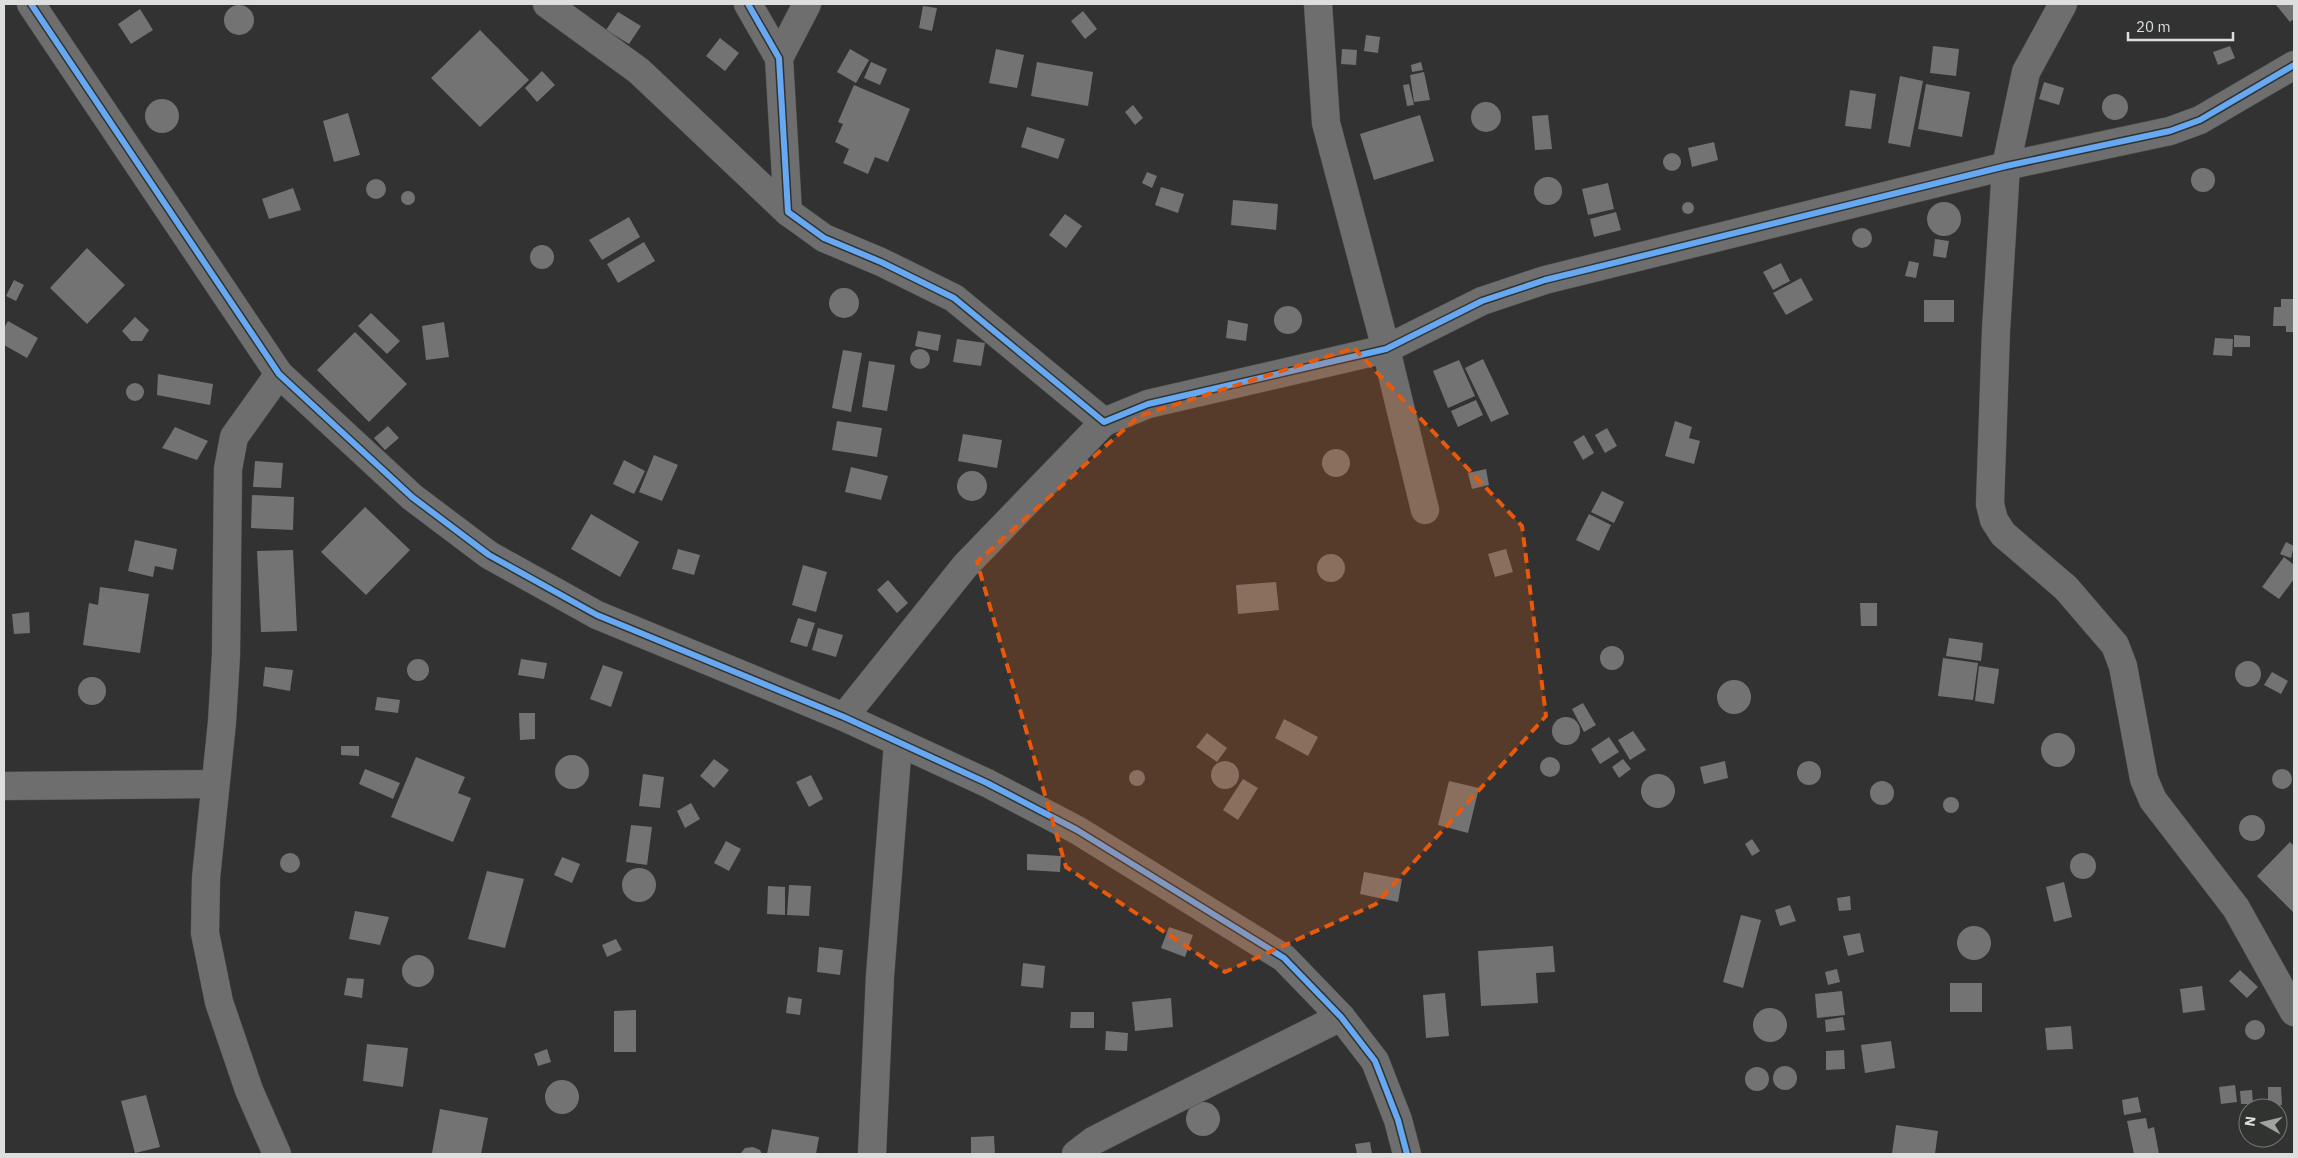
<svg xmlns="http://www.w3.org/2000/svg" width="2298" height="1158" viewBox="0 0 2298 1158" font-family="'IBM Plex Sans',sans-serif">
<rect width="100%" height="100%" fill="#323232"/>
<!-- building -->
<g fill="#747374">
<polygon points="2278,4 2294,4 2294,19 2290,22 2276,5"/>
<circle cx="239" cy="20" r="15"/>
<polygon points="923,6 937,8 932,31 919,28"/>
<polygon points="140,9 153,30 131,44 118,24"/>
<polygon points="1083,11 1097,29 1085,39 1071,21"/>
<polygon points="618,12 641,26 629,44 606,30"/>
<polygon points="480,30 529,80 480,127 431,78"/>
<polygon points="1366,35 1380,37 1378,53 1364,51"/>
<polygon points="720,38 739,53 725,71 706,56"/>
<polygon points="1933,46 1959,49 1956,76 1930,73"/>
<polygon points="2230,46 2235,58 2218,65 2213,52"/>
<polygon points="850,49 869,60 856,83 837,72"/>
<polygon points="996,49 1024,55 1017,88 989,83"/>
<polygon points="1342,49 1357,50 1356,65 1341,64"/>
<polygon points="871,62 887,69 880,85 864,78"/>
<polygon points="1037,62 1093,72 1088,106 1031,96"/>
<polygon points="1421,62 1423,70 1412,72 1411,65"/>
<polygon points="542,71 555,85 537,102 525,88"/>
<polygon points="1424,72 1430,100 1414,102 1410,75"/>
<polygon points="1900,76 1923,81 1910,147 1888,143"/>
<polygon points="2044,82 2064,88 2059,105 2039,99"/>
<polygon points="1409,84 1414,105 1407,106 1403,85"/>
<polygon points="1926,84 1970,92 1962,137 1918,129"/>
<polygon points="854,85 910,109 888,162 875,157 868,174 843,163 849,149 835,142 843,124 838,122"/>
<polygon points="1850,90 1876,94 1871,129 1845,126"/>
<circle cx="2115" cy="107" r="13"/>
<circle cx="162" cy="116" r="17"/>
<circle cx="1486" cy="117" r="15"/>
<polygon points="1133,105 1143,118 1135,125 1125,112"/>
<polygon points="348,113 360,155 334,162 323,121"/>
<polygon points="1420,115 1434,161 1374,180 1360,134"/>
<polygon points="1548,115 1552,149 1535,150 1532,116"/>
<polygon points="1027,127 1065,139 1058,159 1021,147"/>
<polygon points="1714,142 1718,160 1692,167 1688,148"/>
<circle cx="1672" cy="162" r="9"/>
<circle cx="2203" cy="180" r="12"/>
<polygon points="1147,172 1157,176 1152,188 1142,183"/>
<circle cx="1548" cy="191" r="14"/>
<circle cx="376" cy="189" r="10"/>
<polygon points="1608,183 1614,209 1588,215 1582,189"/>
<polygon points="1161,187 1184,194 1178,213 1155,205"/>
<polygon points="293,188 301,210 269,219 262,199"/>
<circle cx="408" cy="198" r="7"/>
<polygon points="1233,200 1278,204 1276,230 1231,225"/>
<circle cx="1688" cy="208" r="6"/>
<circle cx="1944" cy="219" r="17"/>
<polygon points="1616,212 1621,230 1594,237 1590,219"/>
<polygon points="1065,214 1082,226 1066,248 1049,235"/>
<polygon points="629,217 640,237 602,260 589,240"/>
<circle cx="1862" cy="238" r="10"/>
<polygon points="1935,239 1949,241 1946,258 1933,256"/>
<polygon points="644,242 655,261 618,283 607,264"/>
<circle cx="542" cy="257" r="12"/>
<polygon points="87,248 125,285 87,324 50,288"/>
<polygon points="1909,261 1919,263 1916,278 1905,276"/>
<polygon points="1781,263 1790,281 1773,290 1763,272"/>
<polygon points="1801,278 1813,300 1786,315 1773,293"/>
<polygon points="14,280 24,285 16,301 6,296"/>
<circle cx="844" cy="303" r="15"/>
<polygon points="2281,299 2294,299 2294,332 2286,332 2286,326 2273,326 2274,307 2281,307"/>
<rect x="1924" y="300" width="30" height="22"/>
<circle cx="1288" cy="320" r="14"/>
<polygon points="371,313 400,341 387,354 358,326"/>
<polygon points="135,317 149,330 142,341 131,341 122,331"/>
<polygon points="1228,320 1248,324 1246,341 1226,338"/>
<polygon points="8,321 38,338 27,358 4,345 4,328"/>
<polygon points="444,322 449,357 426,360 422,326"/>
<polygon points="918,331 941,335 938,351 915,346"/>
<polygon points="355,332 407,384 369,422 317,370"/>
<polygon points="2234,335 2250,336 2250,347 2234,347"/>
<polygon points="2215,338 2233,339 2232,356 2213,355"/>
<polygon points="957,339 985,343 981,366 953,362"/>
<circle cx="920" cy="359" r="10"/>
<polygon points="843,350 862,353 851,412 832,408"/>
<polygon points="1483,359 1509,414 1491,422 1465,368"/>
<polygon points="1459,360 1475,396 1448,408 1433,371"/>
<polygon points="869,361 895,365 887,411 862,407"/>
<polygon points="158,374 213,384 210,405 157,395"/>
<circle cx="135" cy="392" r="9"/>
<polygon points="1476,400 1483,415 1458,427 1451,411"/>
<polygon points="837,421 882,428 877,457 832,450"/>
<polygon points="1675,421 1692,427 1689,438 1700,441 1694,464 1665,456"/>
<polygon points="388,426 399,438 385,450 374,438"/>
<polygon points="175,427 208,441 197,460 162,448"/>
<polygon points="1607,428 1617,446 1605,453 1595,435"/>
<polygon points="963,434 1002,440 997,468 958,461"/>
<polygon points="1584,435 1594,453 1583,460 1573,442"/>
<circle cx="1336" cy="463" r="14"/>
<polygon points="654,455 678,465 662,501 639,492"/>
<polygon points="624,460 645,471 634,494 613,484"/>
<polygon points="255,461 283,463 281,488 253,487"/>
<polygon points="851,467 888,476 881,500 845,492"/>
<polygon points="1486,469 1489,485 1472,489 1468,473"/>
<circle cx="972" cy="486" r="15"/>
<polygon points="1602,491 1624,502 1614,523 1591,512"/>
<polygon points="252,495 294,497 293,530 251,528"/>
<polygon points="365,507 410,550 366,595 321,552"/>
<polygon points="591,514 639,542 620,577 571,549"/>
<polygon points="1589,514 1611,525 1599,551 1576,540"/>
<polygon points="135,540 177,549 173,570 155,566 153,577 128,571"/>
<polygon points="2286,542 2294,546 2291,558 2280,554"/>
<polygon points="678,549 700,555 694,575 672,569"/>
<polygon points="1506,549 1513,572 1495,577 1488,554"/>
<polygon points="293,550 297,631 261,632 257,551"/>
<circle cx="1331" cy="568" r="14"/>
<polygon points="2284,557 2294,565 2294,579 2279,599 2262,587"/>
<polygon points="803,565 827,572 816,612 792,605"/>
<polygon points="888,580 908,603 897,613 877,590"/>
<polygon points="1276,582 1279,610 1238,614 1236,585"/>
<polygon points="100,587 149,594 140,653 83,645 89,603 98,605"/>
<polygon points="1860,603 1877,603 1877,626 1861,626"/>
<polygon points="29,612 30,633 14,634 12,614"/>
<polygon points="798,618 815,623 807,647 790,642"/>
<polygon points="818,628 843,635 836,657 812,650"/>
<polygon points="1949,638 1983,643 1981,661 1946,656"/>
<circle cx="1612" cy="658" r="12"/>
<polygon points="1943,658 1978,663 1973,700 1938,696"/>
<circle cx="418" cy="670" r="11"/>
<polygon points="521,659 547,663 544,679 518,675"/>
<circle cx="2248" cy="674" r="13"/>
<polygon points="603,665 623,672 611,707 590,699"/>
<polygon points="1979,666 1999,669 1994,704 1975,701"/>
<polygon points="265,667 293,670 290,691 263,686"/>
<polygon points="2272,672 2288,681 2281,694 2264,685"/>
<circle cx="92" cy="691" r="14"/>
<circle cx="1734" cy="697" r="17"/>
<polygon points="377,697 400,700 398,713 375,710"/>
<polygon points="1583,703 1596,725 1584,732 1572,709"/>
<polygon points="519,713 535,713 535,739 520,740"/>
<circle cx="1566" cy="731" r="14"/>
<polygon points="1284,719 1318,737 1308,756 1275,738"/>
<polygon points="1633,731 1646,750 1630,760 1618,740"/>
<polygon points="1207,733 1227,748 1217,762 1196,747"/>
<circle cx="2058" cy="750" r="17"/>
<polygon points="1609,737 1619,752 1600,764 1591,749"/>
<polygon points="341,746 359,746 359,756 341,755"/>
<circle cx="572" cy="772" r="17"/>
<circle cx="1550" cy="767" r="10"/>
<polygon points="416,757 465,777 458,793 471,798 453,842 391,817"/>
<polygon points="714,759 729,770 714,788 700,776"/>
<polygon points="1623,759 1631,769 1619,778 1612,767"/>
<circle cx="1225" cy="775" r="14"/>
<polygon points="1725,761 1728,778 1704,784 1700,767"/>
<circle cx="1809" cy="773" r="12"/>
<circle cx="2282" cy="779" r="10"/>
<polygon points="365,769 400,783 393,799 359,784"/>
<circle cx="1137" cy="778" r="8"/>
<polygon points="643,774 664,777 660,808 639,806"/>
<circle cx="1658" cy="791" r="17"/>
<polygon points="811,775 823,799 809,807 796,782"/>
<polygon points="1243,779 1258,788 1238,820 1223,810"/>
<polygon points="1449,781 1479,788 1468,833 1438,825"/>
<circle cx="1882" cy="793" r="12"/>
<circle cx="1951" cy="805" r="8"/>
<polygon points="691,803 700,819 685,828 677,811"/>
<circle cx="2252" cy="828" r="13"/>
<polygon points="631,825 652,827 647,865 626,862"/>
<polygon points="1752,839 1760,851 1752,856 1745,844"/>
<polygon points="726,841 741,849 729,871 714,863"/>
<polygon points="2290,842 2294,846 2294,913 2257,876"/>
<circle cx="2083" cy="866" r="13"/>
<circle cx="290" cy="863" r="10"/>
<polygon points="1027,854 1061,856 1060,872 1027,870"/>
<polygon points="562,857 580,864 572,883 554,875"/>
<circle cx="639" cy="885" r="17"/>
<polygon points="487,871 524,879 505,948 468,939"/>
<polygon points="1364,872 1402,879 1398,902 1360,894"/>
<polygon points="2064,882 2072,917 2054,922 2046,887"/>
<polygon points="789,885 811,886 809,916 787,915"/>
<polygon points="768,886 785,887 785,915 767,914"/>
<polygon points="1850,896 1851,910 1839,911 1837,898"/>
<polygon points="1790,905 1796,921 1780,926 1775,910"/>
<polygon points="355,911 389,917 380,945 349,939"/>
<polygon points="1741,915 1761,920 1743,988 1723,982"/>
<circle cx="1974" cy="943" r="17"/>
<polygon points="1169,927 1193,935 1185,957 1161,948"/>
<polygon points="1860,933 1864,952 1848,956 1843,936"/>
<polygon points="616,939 622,950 607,957 602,945"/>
<polygon points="1553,946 1555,972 1536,973 1538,1003 1481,1006 1478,951"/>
<polygon points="819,947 843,950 840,975 817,972"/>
<circle cx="418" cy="971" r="16"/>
<polygon points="1023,963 1045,966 1043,988 1021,986"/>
<polygon points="1837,969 1840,982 1828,985 1825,972"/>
<polygon points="2240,970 2258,987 2247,998 2229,981"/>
<polygon points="347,978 364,979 362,998 344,995"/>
<rect x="1950" y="983" width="32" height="29"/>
<polygon points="2202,986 2205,1010 2183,1013 2180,989"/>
<polygon points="1842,991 1845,1015 1817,1018 1815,994"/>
<polygon points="1445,993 1449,1036 1426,1038 1423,995"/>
<polygon points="788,997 802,999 800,1015 786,1013"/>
<polygon points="1171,998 1173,1027 1135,1031 1132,1002"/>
<circle cx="1770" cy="1025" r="17"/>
<polygon points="636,1010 636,1052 614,1052 614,1011"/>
<polygon points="1071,1012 1094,1012 1094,1028 1070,1028"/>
<polygon points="1843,1017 1845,1030 1826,1032 1825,1020"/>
<circle cx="2255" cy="1030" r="10"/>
<polygon points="2071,1026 2073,1049 2047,1050 2045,1028"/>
<polygon points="1106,1031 1128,1033 1127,1051 1105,1050"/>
<polygon points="1891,1041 1895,1068 1865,1073 1861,1045"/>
<polygon points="367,1044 408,1048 403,1087 363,1081"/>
<polygon points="547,1049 551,1062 538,1066 534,1054"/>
<polygon points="1844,1050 1845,1069 1826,1070 1826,1051"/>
<circle cx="1785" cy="1078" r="12"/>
<circle cx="1757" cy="1079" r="12"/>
<circle cx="562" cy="1097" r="17"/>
<polygon points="2235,1085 2237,1102 2221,1104 2219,1087"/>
<polygon points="2268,1087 2281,1087 2282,1105 2268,1106"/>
<polygon points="2252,1090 2253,1104 2241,1104 2240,1091"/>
<polygon points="146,1095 160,1147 135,1153 121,1101"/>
<polygon points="2138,1097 2141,1112 2124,1115 2122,1100"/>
<circle cx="1203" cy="1119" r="17"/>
<polygon points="440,1109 488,1118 481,1154 432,1153"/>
<polygon points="2146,1118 2148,1129 2154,1127 2159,1154 2134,1154 2127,1121"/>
<polygon points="1896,1125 1938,1131 1935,1154 1892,1154"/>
<polygon points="772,1129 819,1137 816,1154 767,1154"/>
<polygon points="994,1136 995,1154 971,1154 971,1137"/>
<polygon points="1370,1142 1372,1154 1357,1154 1355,1144"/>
<polygon points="753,1147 760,1150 762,1154 740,1154 745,1148"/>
</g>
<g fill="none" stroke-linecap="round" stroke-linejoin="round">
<!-- minor casing -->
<g stroke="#4d4e4e" stroke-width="29">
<g id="minor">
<polyline points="31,4 279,374 412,497 489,555 597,615 844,717 987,783 1077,830 1284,958 1341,1017 1375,1061 1398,1120 1407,1154"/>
<polyline points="547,4 639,71 788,212"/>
<polyline points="748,4 779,58 788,212 824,238 881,262 954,298 1104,422 1148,404 1386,349 1482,301 1545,280 2006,166 2170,131 2200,120 2294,65"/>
<polyline points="1318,4 1326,123 1386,349 1425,510"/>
<polyline points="2063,4 2026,72 2006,166 1996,330 1990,504 1994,520 2003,534 2066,588 2115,645 2123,666 2144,779 2153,800 2236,908 2294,1012"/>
<polyline points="779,58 807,4"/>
<polyline points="844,717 965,566 1104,422"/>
<polyline points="4,786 215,784"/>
<polyline points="277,1154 249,1090 219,1002 205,933 206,878 222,722 226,655 228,469 234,437 279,374"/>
<polyline points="872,1154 880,976 898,743"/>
<polyline points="1076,1154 1093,1141 1132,1121 1341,1017"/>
</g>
</g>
<!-- minor -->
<use href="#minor" stroke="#6e6e6e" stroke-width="28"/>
<!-- cycleway casing -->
<g stroke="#313331" stroke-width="9">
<g id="cycleway">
<polyline points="31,4 279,374 412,497 489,555 597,615 844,717 987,783 1077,830 1284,958 1341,1017 1375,1061 1398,1120 1407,1154"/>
<polyline points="748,4 779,58 788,212 824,238 881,262 954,298 1104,422 1148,404 1386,349 1482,301 1545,280 2006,166 2170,131 2200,120 2294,65"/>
</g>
</g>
<!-- cycleway -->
<use href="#cycleway" stroke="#66a8f1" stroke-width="6"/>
</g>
<!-- marked area -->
<path fill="#e8590c" fill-opacity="0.2" stroke="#e8590c" stroke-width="4" stroke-dasharray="10 6" stroke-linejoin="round" d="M1354,348L1522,526L1546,716L1376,904L1225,972L1066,867L977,562L1139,416Z"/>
<!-- border -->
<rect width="2298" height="1158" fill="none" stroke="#dddfde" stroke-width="10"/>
<!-- north arrow -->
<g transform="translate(2263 1123) rotate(278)"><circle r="24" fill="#313331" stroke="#767876"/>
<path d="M0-4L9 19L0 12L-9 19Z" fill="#a1a2a2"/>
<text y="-8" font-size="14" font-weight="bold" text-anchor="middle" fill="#dddfde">N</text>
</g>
<!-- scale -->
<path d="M2128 32v8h105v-8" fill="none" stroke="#dddfde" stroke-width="2.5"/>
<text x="2136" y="32" font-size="15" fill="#dddfde" stroke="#313331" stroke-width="4" paint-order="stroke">20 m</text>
</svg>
